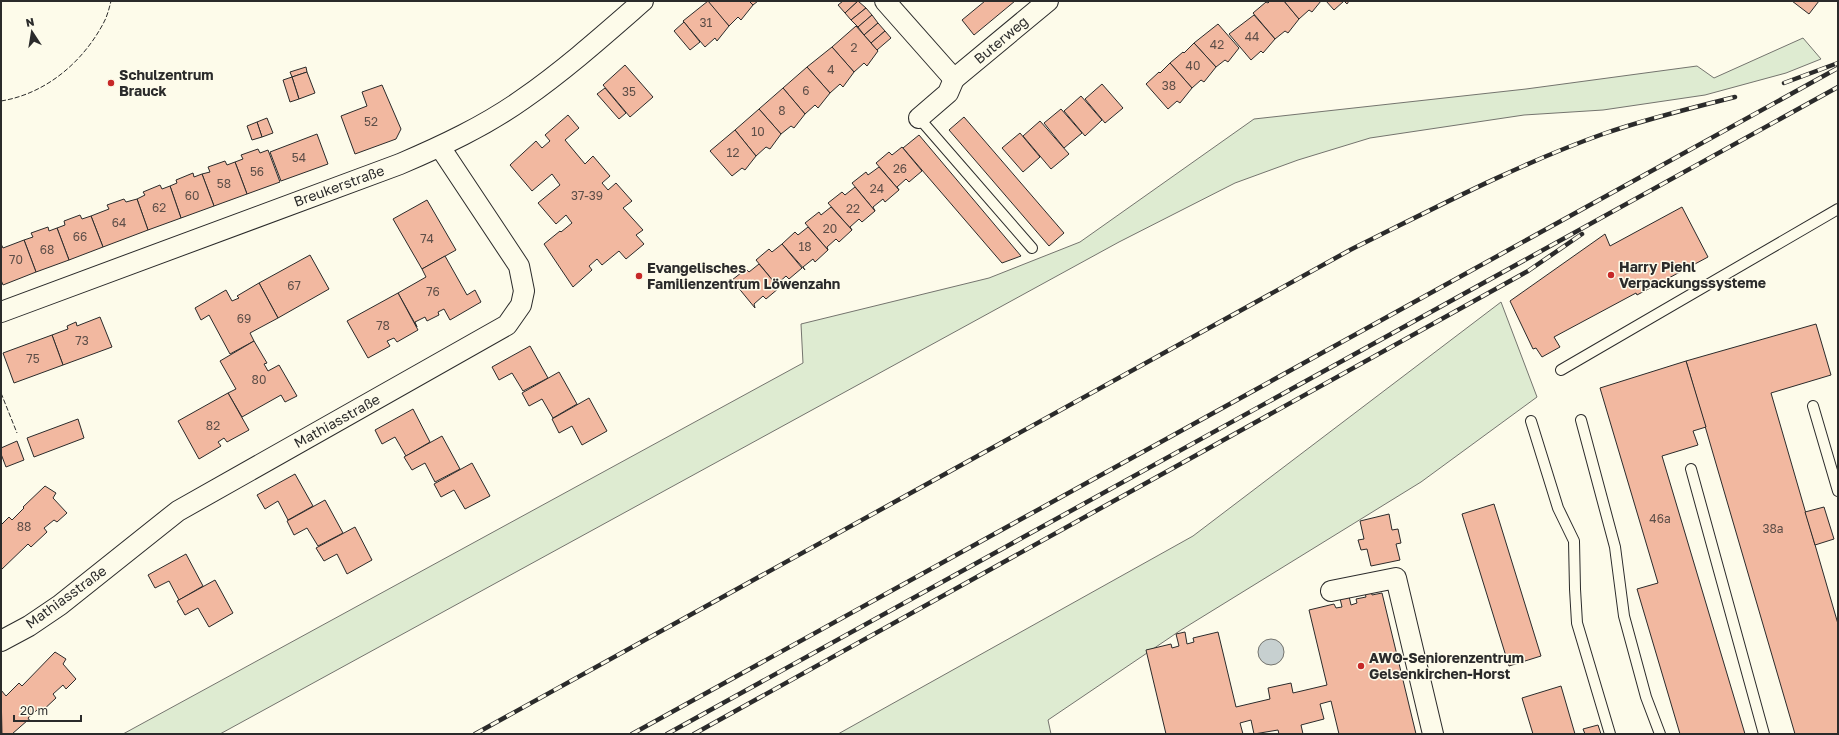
<svg xmlns="http://www.w3.org/2000/svg" width="1839" height="735" viewBox="0 0 1839 735" font-family="'Golos Text',sans-serif">
<rect width="100%" height="100%" fill="#fdfbea"/>
<!-- green -->
<g fill="#deebd1" stroke="#74746e">
<polygon points="1803,38 1821,59 1786,73 1705,95 1603,110 1524,115 1370,138 1298,160 1235,183 1119,242 220,734 123,734 803,363 801,324 989,278 1080,242 1254,119 1526,89 1697,66 1714,78"/>
<polygon points="1501,302 1537,397 1421,482 1181,630 1048,720 1051,734 838,734 1193,536"/>
</g>
<!-- water -->
<circle fill="#c7d0d0" stroke="#74746e" cx="1271" cy="652" r="13"/>
<!-- building -->
<g fill="#f2b8a0" stroke="#2b2b2b">
<polygon points="707,1 749,1 753,5 741,20 738,17 729,26"/>
<polygon points="708,1 729,26 717,41 715,38 705,47 683,21"/>
<polygon points="749,1 758,1 753,5"/>
<polygon points="843,1 858,1 845,13 838,5"/>
<polygon points="858,1 866,8 851,20 845,13"/>
<polygon points="985,1 1015,1 974,35 962,20"/>
<polygon points="1270,1 1284,1 1299,19 1288,33 1285,31 1275,39 1253,13 1266,2 1268,3"/>
<polygon points="1284,1 1321,1 1312,12 1309,10 1299,19"/>
<polygon points="1326,1 1349,1 1347,4 1344,1 1334,10"/>
<polygon points="1792,1 1819,1 1809,14"/>
<polygon points="866,8 872,15 858,27 851,20"/>
<polygon points="872,15 878,23 864,35 858,27"/>
<polygon points="1254,15 1275,39 1263,53 1261,51 1251,60 1229,34"/>
<polygon points="684,22 700,42 690,50 674,31"/>
<polygon points="878,23 885,31 871,43 864,35"/>
<polygon points="1218,24 1239,48 1228,62 1225,60 1216,67 1194,43"/>
<polygon points="856,26 878,51 867,66 864,63 854,72 832,47"/>
<polygon points="885,31 891,38 877,50 871,43"/>
<polygon points="1194,43 1216,67 1204,82 1201,80 1192,88 1170,63 1183,52 1184,53"/>
<polygon points="832,47 854,72 843,87 840,84 830,93 807,67"/>
<polygon points="1170,63 1192,88 1180,103 1177,101 1168,109 1146,84 1159,72 1160,73"/>
<polygon points="625,65 653,97 630,117 603,85"/>
<polygon points="306,67 307,72 292,77 290,72"/>
<polygon points="807,67 830,93 818,108 815,105 805,114 783,88"/>
<polygon points="307,72 315,93 299,99 292,77"/>
<polygon points="292,77 299,99 290,102 283,80"/>
<polygon points="1102,84 1123,108 1105,123 1085,99"/>
<polygon points="382,85 401,129 396,139 355,154 341,116 367,106 362,92"/>
<polygon points="605,88 626,113 619,119 597,94"/>
<polygon points="783,88 805,114 794,128 791,126 781,134 759,109"/>
<polygon points="1081,96 1102,120 1085,136 1064,111"/>
<polygon points="759,109 781,134 770,149 766,147 756,156 735,130"/>
<polygon points="1061,109 1082,133 1064,148 1044,123"/>
<polygon points="568,115 579,128 565,140 585,164 593,156 610,176 602,183 608,190 616,183 632,201 623,208 643,230 636,235 644,244 626,259 619,251 602,265 597,259 589,266 592,270 573,287 544,244 560,231 561,232 572,223 566,215 556,224 538,203 560,185 552,174 532,191 510,165 536,141 542,148 550,141 545,135"/>
<polygon points="964,117 1064,233 1049,246 949,130"/>
<polygon points="267,118 273,133 262,137 257,122"/>
<polygon points="1040,121 1069,154 1051,169 1023,136"/>
<polygon points="257,122 262,137 252,140 247,126"/>
<polygon points="735,130 756,156 745,170 742,168 732,176 710,151"/>
<polygon points="1020,133 1040,157 1023,172 1002,148"/>
<polygon points="317,134 328,164 281,181 270,152"/>
<polygon points="919,135 1021,256 1002,263 903,148"/>
<polygon points="902,147 922,171 909,182 906,179 897,187 899,190 876,163 889,152 892,155"/>
<polygon points="258,149 260,153 268,150 280,182 247,194 235,162 243,159 241,155"/>
<polygon points="225,161 227,165 235,162 247,194 214,206 202,174 210,172 208,167"/>
<polygon points="879,167 899,190 885,202 883,199 873,207 875,211 852,183 866,172 868,175"/>
<polygon points="193,173 194,177 202,174 214,206 181,218 170,186 177,183 176,180"/>
<polygon points="160,185 162,189 170,186 181,218 148,230 137,199 145,195 143,192"/>
<polygon points="855,187 875,211 862,222 859,219 850,227 852,230 828,203 842,192 845,195"/>
<polygon points="124,199 126,202 137,199 148,230 103,247 91,216 109,209 107,205"/>
<polygon points="427,200 456,250 422,269 393,219"/>
<polygon points="831,207 852,230 839,242 836,239 827,247 828,250 805,223 819,212 821,215"/>
<polygon points="1682,207 1708,257 1637,295 1636,293 1554,337 1560,347 1542,357 1536,348 1533,349 1510,301 1605,234 1610,246"/>
<polygon points="80,215 82,219 91,216 103,247 69,260 57,228 65,225 64,221"/>
<polygon points="48,227 49,231 57,228 69,260 36,272 24,240 33,237 31,233"/>
<polygon points="808,227 828,250 815,262 813,259 803,267 805,270 782,244 795,232 798,235"/>
<polygon points="24,240 36,272 3,285 1,280 1,244 3,248"/>
<polygon points="782,244 802,268 789,279 786,276 777,284 779,288 756,260 769,249 772,252"/>
<polygon points="310,255 329,289 278,318 259,283"/>
<polygon points="445,256 467,295 475,290 481,302 450,320 444,309 438,312 439,315 427,321 425,317 415,322 417,327 398,293 426,277 422,269"/>
<polygon points="759,264 779,288 766,299 763,296 754,304 755,308 732,280 746,269 749,272"/>
<polygon points="259,283 278,318 250,333 254,341 230,354 209,315 201,320 195,308 226,290 232,301 239,298 237,296"/>
<polygon points="398,293 418,330 397,342 394,338 387,341 390,346 368,358 347,321"/>
<polygon points="100,317 112,347 63,365 52,335 68,329 67,326 76,322 77,326"/>
<polygon points="1816,324 1831,375 1771,393 1838,624 1838,734 1795,734 1686,361"/>
<polygon points="52,335 63,365 14,383 3,353"/>
<polygon points="254,341 267,363 264,364 268,371 279,365 297,396 285,402 281,395 242,417 228,393 236,389 220,361"/>
<polygon points="530,346 548,378 523,391 512,373 499,380 492,367"/>
<polygon points="1686,361 1706,427 1693,431 1698,445 1662,456 1745,734 1680,734 1637,589 1658,583 1600,388"/>
<polygon points="559,372 577,404 553,418 542,399 529,406 522,393"/>
<polygon points="228,393 249,430 227,442 224,438 218,442 221,446 199,459 178,421"/>
<polygon points="589,398 607,431 582,445 572,426 559,433 552,419"/>
<polygon points="413,409 430,442 406,456 395,437 382,444 375,430"/>
<polygon points="78,419 84,438 34,457 27,438"/>
<polygon points="442,436 460,469 435,482 425,463 412,470 404,457"/>
<polygon points="17,441 24,460 6,467 1,454 1,448"/>
<polygon points="472,463 490,496 465,509 454,490 441,497 434,484"/>
<polygon points="295,474 313,506 288,520 278,501 265,509 257,495"/>
<polygon points="45,486 56,493 53,498 67,513 57,522 54,520 44,528 47,532 31,547 28,544 1,570 1,525 9,517 12,520 24,508 23,507"/>
<polygon points="325,500 343,533 318,546 307,528 294,535 287,521"/>
<polygon points="1494,504 1541,656 1509,666 1462,514"/>
<polygon points="1824,507 1834,539 1815,545 1805,512"/>
<polygon points="1389,514 1392,530 1398,529 1401,543 1396,544 1400,560 1371,566 1367,549 1361,550 1358,540 1364,539 1360,521"/>
<polygon points="355,527 372,560 347,574 337,554 324,561 316,548"/>
<polygon points="186,554 203,586 179,600 169,581 155,588 148,575"/>
<polygon points="215,580 233,613 209,627 198,608 185,615 177,601"/>
<polygon points="1348,592 1351,605 1357,603 1356,599 1366,597 1365,593 1371,592 1372,595 1382,593 1416,734 1339,734 1331,701 1320,704 1324,719 1301,725 1303,734 1279,734 1278,730 1254,734 1251,720 1240,723 1243,734 1166,734 1146,650 1171,644 1172,648 1179,646 1176,634 1185,632 1187,644 1194,642 1193,638 1218,632 1236,707 1270,699 1268,688 1291,683 1293,693 1327,685 1309,610 1334,604 1336,608 1342,607 1339,594"/>
<polygon points="55,652 66,659 63,664 76,679 66,689 63,685 53,694 56,698 40,713 37,710 28,718 30,721 28,720 12,734 2,734 1,690 6,696 19,683 22,686"/>
<polygon points="1561,686 1575,734 1533,734 1522,698"/>
<polygon points="1598,725 1601,734 1585,734 1583,729"/>
</g>
<g fill="none" stroke-linecap="round" stroke-linejoin="round">
<!-- service casing -->
<g stroke="#2b2b2b" stroke-width="12">
<g id="service">
<polyline points="919,118 1032,248"/>
<polyline points="1561,370 1838,209"/>
<polyline points="1813,406 1838,491"/>
<polyline points="1581,420 1615,547 1624,616 1646,697 1660,734"/>
<polyline points="1531,421 1558,508 1574,541 1575,589 1577,623 1610,734"/>
<polyline points="1691,469 1764,734"/>
</g>
</g>
<!-- minor casing -->
<g stroke="#2b2b2b" stroke-width="22">
<g id="minor">
<polyline points="885,1 954,79 1048,1"/>
<polyline points="919,118 948,93 954,79"/>
<path d="M1,312L400,164C442,146 485,126 523,99C566,69 604,35 643,1"/>
<polyline points="1331,591 1396,578 1433,734"/>
<polyline points="1,641 29,626 60,605 178,511 507,325 521,305 524,291 519,266 440,147"/>
</g>
</g>
<!-- service -->
<use href="#service" stroke="#fdfbea" stroke-width="10"/>
<!-- minor -->
<use href="#minor" stroke="#fdfbea" stroke-width="20"/>
<!-- rail casing -->
<g stroke="#2b2b2b" stroke-width="4.5">
<g id="rail">
<polyline points="1784,83 1838,63"/>
<path d="M475,734L1350,250C1433,209 1516,165 1603,134C1646,119 1691,108 1735,97"/>
<polyline points="632,734 1838,68"/>
<polyline points="667,734 1838,87"/>
<polyline points="694,734 1528,271 1582,234"/>
</g>
</g>
<!-- rail -->
<use href="#rail" stroke="#fdfbea" stroke-width="3" stroke-dasharray="9" stroke-linecap="butt"/>
<!-- fence -->
<g stroke="#2b2b2b" stroke-width="1" stroke-dasharray="5 2" stroke-linecap="butt">
<path d="M1,101C45,94 82,63 103,24C107,17 109,9 111,1"/>
<polyline points="1,393 17,433"/>
</g>
</g>
<!-- markers -->
<g fill="#c62828" stroke="#fdfbea" stroke-width="1.5">
<circle cx="111" cy="83" r="4"/>
<circle cx="1611" cy="275" r="4"/>
<circle cx="639" cy="276" r="4"/>
<circle cx="1361" cy="666" r="4"/>
</g>
<g text-anchor="middle" stroke-width="3" stroke-linejoin="round" paint-order="stroke">
<!-- number labels -->
<g font-size="12" fill="#5d4e48">
<text x="706" y="27">31</text>
<text x="1252" y="41">44</text>
<text x="1217" y="49">42</text>
<text x="854" y="52">2</text>
<text x="1193" y="70">40</text>
<text x="831" y="74">4</text>
<text x="1169" y="90">38</text>
<text x="806" y="95">6</text>
<text x="629" y="96">35</text>
<text x="782" y="115">8</text>
<text x="371" y="126">52</text>
<text x="758" y="136">10</text>
<text x="733" y="157">12</text>
<text x="299" y="162">54</text>
<text x="900" y="173">26</text>
<text x="257" y="176">56</text>
<text x="224" y="188">58</text>
<text x="877" y="193">24</text>
<text x="192" y="200">60</text>
<text x="587" y="200">37-39</text>
<text x="159" y="212">62</text>
<text x="853" y="213">22</text>
<text x="119" y="227">64</text>
<text x="830" y="233">20</text>
<text x="80" y="241">66</text>
<text x="427" y="243">74</text>
<text x="805" y="251">18</text>
<text x="47" y="254">68</text>
<text x="16" y="264">70</text>
<text x="294" y="290">67</text>
<text x="433" y="296">76</text>
<text x="244" y="323">69</text>
<text x="383" y="330">78</text>
<text x="82" y="345">73</text>
<text x="33" y="363">75</text>
<text x="259" y="384">80</text>
<text x="213" y="430">82</text>
<text x="1660" y="523">46a</text>
<text x="24" y="531">88</text>
<text x="1773" y="533">38a</text>
</g>
<!-- street labels -->
<g font-size="14" fill="#2b2b2b" stroke="#fdfbea">
<text transform="translate(1001 40) rotate(-40)" y="5">Buterweg</text>
<text transform="translate(339 186) rotate(-20)" y="5">Breukerstraße</text>
<text transform="translate(337 421) rotate(-29)" y="5">Mathiasstraße</text>
<text transform="translate(66 597) rotate(-36)" y="5">Mathiasstraße</text>
</g>
<!-- poi labels -->
<g font-size="14" font-weight="bold" fill="#2b2b2b" stroke="#fdfbea" text-anchor="start">
<text x="119" y="80">Schulzentrum<tspan x="119" dy="16">Brauck</tspan></text>
<text x="1619" y="272">Harry Piehl<tspan x="1619" dy="16">Verpackungssysteme</tspan></text>
<text x="647" y="273">Evangelisches<tspan x="647" dy="16">Familienzentrum Löwenzahn</tspan></text>
<text x="1369" y="663">AWO-Seniorenzentrum<tspan x="1369" dy="16">Gelsenkirchen-Horst</tspan></text>
</g>
</g>
<!-- border -->
<rect width="1839" height="735" fill="none" stroke="#2b2b2b" stroke-width="4"/>
<!-- north arrow -->
<g transform="translate(32 32) rotate(348)" stroke="#fdfbea" stroke-width="3" paint-order="stroke">
<path d="M0-3L7 15L0 10L-7 15Z" fill="#2b2b2b"/>
<text y="-6" font-size="11" font-weight="bold" text-anchor="middle" fill="#2b2b2b">N</text>
</g>
<!-- scale -->
<path d="M14 715v6h67v-6" fill="none" stroke="#2b2b2b" stroke-width="2"/>
<text x="20" y="715" font-size="12" fill="#2b2b2b" stroke="#fdfbea" stroke-width="3" paint-order="stroke">20 m</text>
</svg>
